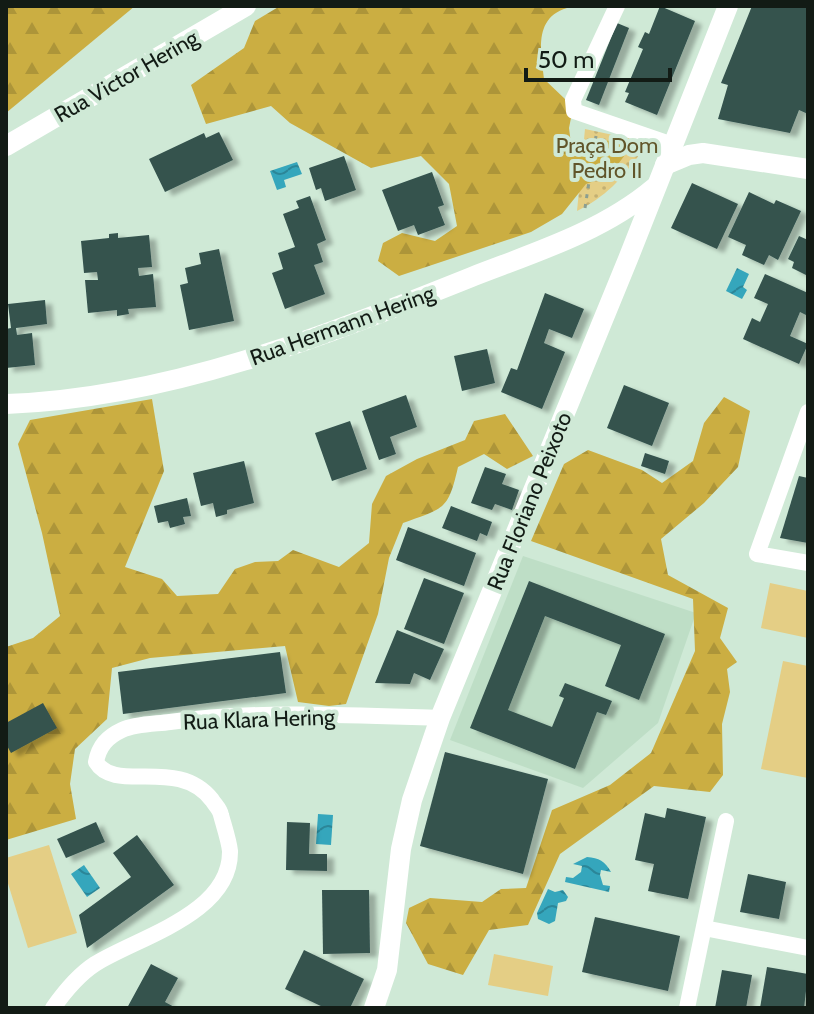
<svg xmlns="http://www.w3.org/2000/svg" width="814" height="1014" viewBox="0 0 814 1014" font-family="Cabin,sans-serif">
<defs>
<pattern id="grass-dots" width="8" height="8" patternUnits="userSpaceOnUse" patternTransform="scale(2)"><rect width="8" height="8" fill="#e4ce85"/><path d="M2 2h.1M6 6h.1" fill="none" stroke="#c3b072" stroke-width="1.8" stroke-linecap="round"/></pattern>
<pattern id="forest-firs" width="22" height="20" patternUnits="userSpaceOnUse" patternTransform="scale(2)"><rect width="22" height="20" fill="#cbae42"/><path d="M5 1l3.5 6h-7zM16 11l3.5 6h-7z" fill="#ad9539"/></pattern>
<pattern id="water-waves" width="16" height="10" patternUnits="userSpaceOnUse" patternTransform="scale(2)"><rect width="16" height="10" fill="#35a6bc"/><path d="M0 5q4-4 8 0t8 0" fill="none" stroke="#2b8698"/></pattern>
<filter id="shadow"><feDropShadow dx="7" dy="4" stdDeviation="2" flood-color="#0004"/></filter>
</defs>
<rect width="100%" height="100%" fill="#cfe9d6"/>
<!-- built -->
<polygon fill="#bedec6" points="523,556 696,613 658,723 583,788 450,740"/>
<!-- grass -->
<path fill="url(#grass-dots)" d="M585,129L632,139L639,143L640,154C622,179 605,197 577,211Z"/>
<!-- forest -->
<g fill="url(#forest-firs)">
<polygon points="6,6 135,6 6,113"/>
<path d="M280,6H586C579,9 574,7 567,8C533,18 541,53 544,79L565,99L572,113L569,128L571,144C590,141 614,135 628,151L609,176L586,184L562,214L531,232L399,276L378,261L383,243L402,233L435,241L457,226L449,184L421,156L371,168L290,123L271,106L206,124L191,85L244,48L255,21Z"/>
<polygon points="724,397 750,411 738,467 704,503 661,539 668,575 728,608 720,638 737,662 727,669 730,692 722,724 723,775 710,792 654,786 560,854 528,925 489,930 463,975 428,964 406,923 409,908 430,898 482,902 501,889 526,888 552,810 610,785 651,753 695,651 693,599 531,541 564,464 588,450 642,470 662,483 693,461 704,423"/>
<path d="M152,399L164,471L125,567L162,579L177,596L218,594L235,569L255,562L278,561L293,550L339,567L369,543L372,504L386,476L417,459L465,440L474,421L505,414L533,456L507,469L484,454L458,467C448,511 444,508 403,523L389,558L378,614L346,704L329,706L298,702L285,646L150,658L112,668L107,719L75,749L70,784L76,819L6,840V647L33,638L60,616L42,533L18,444L30,420Z"/>
</g>
<!-- garden -->
<g fill="#e4ce85">
<polygon points="770,583 808,591 808,638 761,628"/>
<polygon points="783,661 808,666 808,778 761,769"/>
<polygon points="49,845 77,933 28,948 6,877 6,858"/>
<polygon points="494,954 553,966 548,996 488,985"/>
</g>
<!-- water -->
<g fill="url(#water-waves)">
<polygon points="297,162 302,174 284,180 286,187 277,190 270,171"/>
<polygon points="737,268 749,274 743,287 747,290 742,299 726,291"/>
<polygon points="318,814 333,815 331,845 316,844"/>
<path d="M587,857C599,858 605,861 611,872L601,870L600,875L603,885L610,886L609,892L565,882L566,877L573,878L581,872L582,866L573,864Z"/>
<polygon points="84,865 100,888 87,897 71,874"/>
<polygon points="548,889 555,892 563,890 568,897 566,901 558,903 555,921 549,924 538,919 537,913"/>
</g>
<!-- building -->
<g fill="#34524e" filter="url(#shadow)">
<polygon points="660,6 695,21 657,115 625,102 629,93 625,92 643,49 638,47 645,32 649,34"/>
<polygon points="752,6 808,6 808,114 799,110 790,133 718,119 728,85 721,83"/>
<polygon points="617,23 629,28 599,105 586,100"/>
<polygon points="219,132 233,160 165,192 149,159 204,133 206,138"/>
<polygon points="344,156 356,190 325,201 321,188 316,190 309,168"/>
<polygon points="432,172 444,205 438,207 445,225 418,235 414,225 398,231 382,190"/>
<polygon points="692,183 738,204 717,249 671,228"/>
<polygon points="749,192 774,204 776,200 801,211 778,260 769,255 764,265 742,255 746,245 728,237"/>
<polygon points="310,196 326,240 317,244 323,262 314,265 325,294 285,309 272,273 283,269 278,253 295,247 283,214 299,208 296,201"/>
<polygon points="118,233 118,238 149,235 152,267 138,268 139,276 153,274 156,307 128,309 129,314 117,316 117,310 88,313 85,280 98,280 97,272 84,273 81,241 109,238 109,234"/>
<polygon points="799,236 808,240 808,276 792,268 794,262 788,259"/>
<polygon points="219,249 234,321 189,330 180,285 188,283 185,268 201,264 199,253"/>
<polygon points="765,274 808,293 808,316 800,312 790,336 808,344 799,364 743,339 752,318 760,322 768,304 754,298"/>
<polygon points="545,293 584,309 572,338 549,329 544,343 565,352 542,409 501,392 511,368 517,370"/>
<polygon points="45,300 47,324 16,328 17,335 32,333 35,365 6,368 6,329 11,328 8,304"/>
<polygon points="487,349 495,383 462,391 454,356"/>
<polygon points="624,385 669,403 652,446 607,428"/>
<polygon points="406,395 417,427 390,437 396,454 379,460 362,411"/>
<polygon points="350,421 367,469 332,481 315,433"/>
<polygon points="645,453 669,461 665,474 641,466"/>
<polygon points="244,461 254,503 227,510 227,514 216,517 213,503 201,506 193,473"/>
<polygon points="485,467 506,474 502,484 519,490 512,510 495,504 492,510 471,503"/>
<polygon points="799,476 808,478 808,543 780,538"/>
<polygon points="187,498 191,516 183,517 185,524 170,528 168,521 158,523 154,506"/>
<polygon points="451,506 492,522 487,536 480,533 477,541 442,528"/>
<polygon points="408,527 476,553 464,586 396,560"/>
<polygon points="424,578 464,593 444,644 404,629"/>
<polygon points="529,581 665,634 639,700 605,686 621,645 545,616 508,710 552,727 564,698 559,696 565,683 612,701 606,715 597,712 575,769 470,728"/>
<polygon points="397,630 444,649 430,680 414,673 410,684 375,683"/>
<polygon points="280,652 286,693 123,714 118,672"/>
<polygon points="43,703 57,728 11,753 6,744 6,723"/>
<polygon points="445,752 548,779 523,874 420,846"/>
<polygon points="667,808 706,817 688,899 648,891 654,864 635,860 645,813 665,818"/>
<polygon points="96,822 105,842 66,858 57,839"/>
<polygon points="287,822 310,823 309,854 327,854 327,871 286,870"/>
<polygon points="137,835 174,885 87,948 79,915 131,877 113,853"/>
<polygon points="748,874 786,882 779,919 740,912"/>
<polygon points="322,890 369,890 370,953 323,954"/>
<polygon points="595,917 680,936 668,991 582,972"/>
<polygon points="304,950 364,979 350,1008 325,1008 285,989"/>
<polygon points="151,964 178,978 165,1002 176,1008 127,1008"/>
<polygon points="767,967 808,974 804,1008 760,1008"/>
<polygon points="722,970 752,975 746,1008 715,1008"/>
</g>
<g fill="none" stroke-linecap="round" stroke-linejoin="round">
<!-- path -->
<polyline stroke="#8b9e90" stroke-width="3" stroke-dasharray="4 6" stroke-linecap="butt" points="585,208 596,136"/>
<!-- minor -->
<g stroke="#fff" stroke-width="16">
<polyline points="617,6 573,100 574,111 673,145"/>
<polyline points="808,412 757,554 808,563"/>
<polyline points="704,928 808,948"/>
<path d="M53,1008C65,991 78,975 95,964C138,937 231,914 230,851C229,841 224,826 221,815C220,809 215,805 212,800C178,756 115,794 96,762C99,746 107,737 122,730C135,724 155,724 170,722C259,710 350,715 440,718"/>
<polyline points="687,1008 726,821"/>
</g>
<!-- tertiary -->
<g stroke="#fff" stroke-width="20">
<polyline points="6,146 246,6"/>
<polyline points="665,165 689,155 703,153 808,169"/>
<path d="M6,404C170,398 324,336 474,276C536,252 603,231 654,188"/>
<polyline points="374,1008 387,970 401,849 412,800 440,718 628,259 728,6"/>
</g>
</g>
<g text-anchor="middle" stroke-width="8" stroke-linejoin="round" paint-order="stroke">
<!-- street labels -->
<g font-size="22" fill="#121b15" stroke="#cfe9d6">
<text transform="translate(126 76) rotate(-30)" y="8">Rua Victor Hering</text>
<text transform="translate(342 325) rotate(-20)" y="8">Rua Hermann Hering</text>
<text transform="translate(529 501) rotate(-68)" y="8">Rua Floriano Peixoto</text>
<text transform="translate(259 719) rotate(-2)" y="8">Rua Klara Hering</text>
</g>
<!-- park labels -->
<g font-size="22" fill="#61552a" stroke="#cfe9d6">
<text x="607" y="153">Praça Dom<tspan x="607" dy="25">Pedro II</tspan></text>
</g>
</g>
<!-- border -->
<rect width="814" height="1014" fill="none" stroke="#121b15" stroke-width="16"/>
<!-- scale -->
<path d="M526 68v12h144v-12" fill="none" stroke="#121b15" stroke-width="4"/>
<text x="538" y="68" font-size="24" fill="#121b15" stroke="#cfe9d6" stroke-width="6" paint-order="stroke">50 m</text>
</svg>
